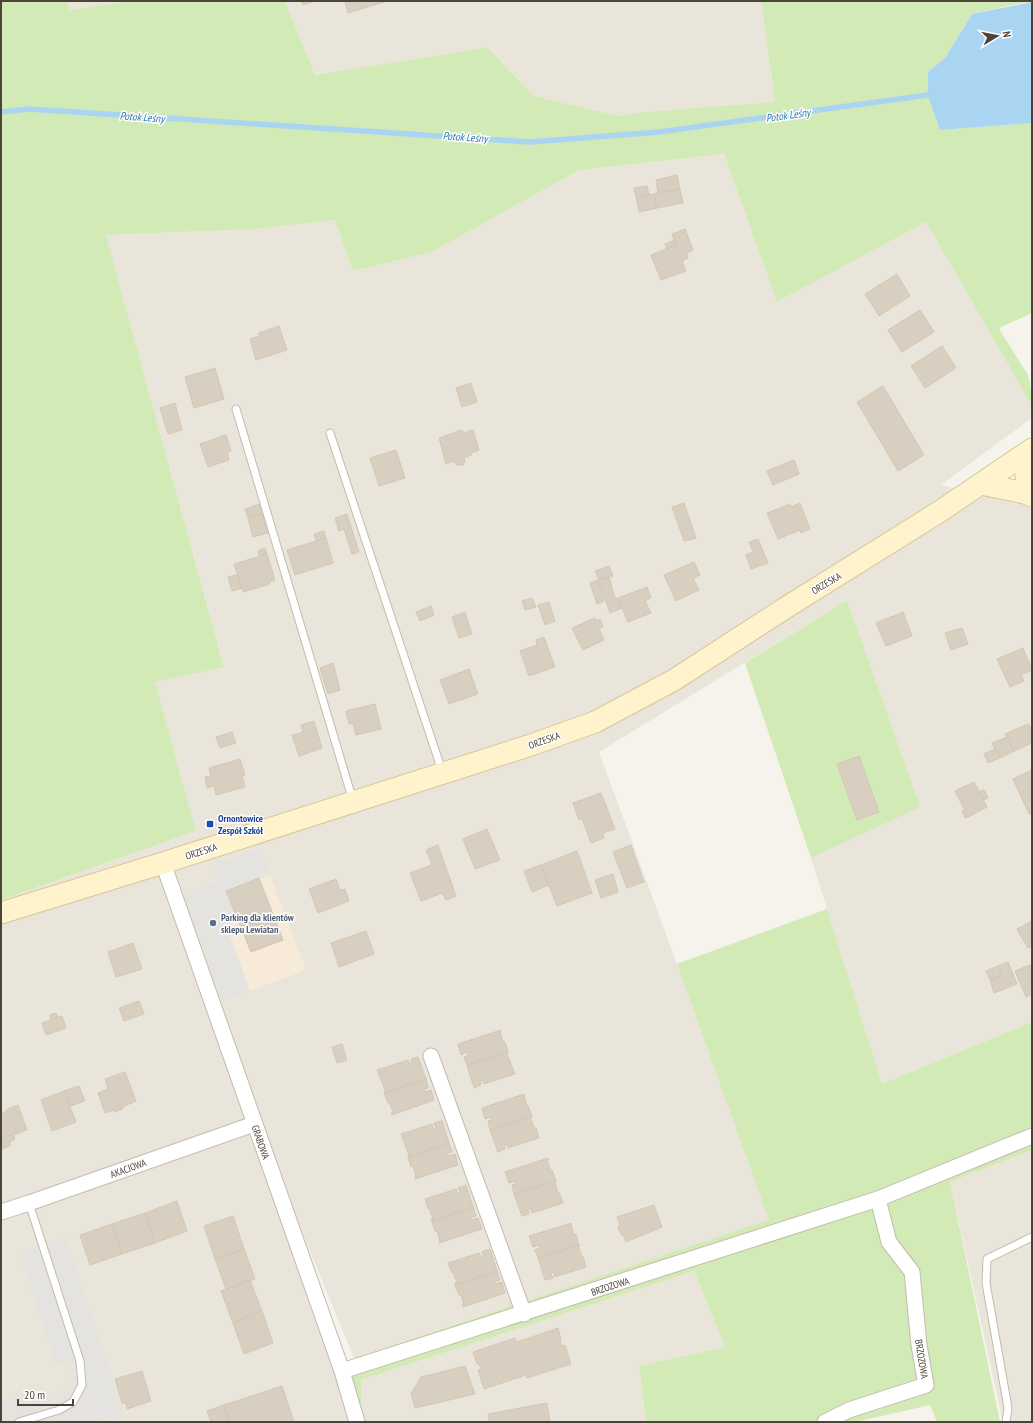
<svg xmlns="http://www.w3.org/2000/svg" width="1033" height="1423" viewBox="0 0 1033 1423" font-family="'PT Sans Narrow',sans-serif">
<rect width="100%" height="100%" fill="#f6f3ec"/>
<!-- residential -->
<g fill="#eae5da">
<polygon points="67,1 131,1 70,10"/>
<polygon points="285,1 761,1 775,102 643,112 619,116 534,96 487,47 315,75"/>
<polygon points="724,154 777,302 926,222 1032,406 1032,418 941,485 1028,505 1032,509 1032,1022 882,1084 811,858 919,807 847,600 599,752 677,964 770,1220 354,1358 252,1111 360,1422 1,1422 1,900 196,831 155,682 224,666 106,235 257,229 336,220 353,271 432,252 579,170"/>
<polygon points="1032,1150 1032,1422 1003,1422 950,1182"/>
<polygon points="694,1271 725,1347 639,1366 646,1422 361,1422 361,1380"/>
</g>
<!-- commercial -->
<polygon fill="#f7ead8" points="270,875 306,970 250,991 228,930 226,891"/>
<!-- green -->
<g fill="#d2eab5">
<polygon points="1,1 67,1 70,10 131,1 285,1 315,75 487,47 534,96 619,116 643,112 775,102 761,1 1032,1 972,14 945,58 928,72 940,130 1032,123 1032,313 999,328 1004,337 1028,375 1032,394 1032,406 926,222 777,302 724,154 579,170 432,252 353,271 335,220 257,229 106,235 224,667 155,682 196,831 1,900"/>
<polygon points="847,600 920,807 811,858 745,663"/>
<polygon points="827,909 882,1084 1032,1022 1032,1150 950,1182 1000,1422 937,1422 930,1405 855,1422 646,1422 639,1366 725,1347 694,1271 361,1380 361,1422 342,1372 354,1358 769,1220 677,964"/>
</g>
<!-- parking -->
<g fill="#e5e3e0">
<polygon points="260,848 270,875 226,892 236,916 228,930 250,991 222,1001 185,899 192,892 218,882 213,865"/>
<polygon points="65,1237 125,1417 112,1421 110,1418 96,1422 1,1422 1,1404 40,1392 43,1402 58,1397 67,1389 71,1378 71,1359 56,1365 20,1253 42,1244"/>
</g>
<!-- water -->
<polygon fill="#a9d4f2" points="1032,2 1032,123 940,130 928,95 928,72 945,58 972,14"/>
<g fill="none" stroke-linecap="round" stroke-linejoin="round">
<!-- stream -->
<polyline stroke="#a9d4f2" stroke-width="5.5" points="1,112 29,109 530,142 659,132 928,95"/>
</g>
<!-- building -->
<g fill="#d8cfc1" stroke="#d3c7b4">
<polygon points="301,1 311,1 312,2 303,5"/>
<polygon points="345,1 384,1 384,2 348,13"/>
<polygon points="677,175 680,189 658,193 656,180"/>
<polygon points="647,186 649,195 636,197 634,188"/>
<polygon points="680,189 683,203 657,208 654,194"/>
<polygon points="654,194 657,208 639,212 636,197"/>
<polygon points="685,229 693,250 687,253 688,258 682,261 686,271 661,280 651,255 676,245 672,234"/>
<polygon points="675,240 676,245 667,249 665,244"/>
<polygon points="897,274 910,296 879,316 865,294"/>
<polygon points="920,310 934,332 902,352 888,330"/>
<polygon points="279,326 287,350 256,360 250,339 259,336 259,333"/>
<polygon points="942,346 956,368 925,388 911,366"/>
<polygon points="215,368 224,399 194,408 185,377"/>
<polygon points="471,383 477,402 462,407 456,388"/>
<polygon points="883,386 924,455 898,471 857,402"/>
<polygon points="175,403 182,430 168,434 160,408"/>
<polygon points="462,430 464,433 473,430 479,450 471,453 471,455 464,458 465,461 463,465 456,465 454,461 446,464 439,438"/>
<polygon points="226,435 231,451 227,453 229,460 208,467 200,444"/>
<polygon points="396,450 405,478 379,486 370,458"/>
<polygon points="794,460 799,474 773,485 767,471"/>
<polygon points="684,503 696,538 684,541 672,507"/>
<polygon points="800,503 810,529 801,533 800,530 778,539 767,513 790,504 791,507"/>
<polygon points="259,504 262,514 248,518 245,509"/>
<polygon points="262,514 268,533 253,537 248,518"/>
<polygon points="347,514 359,552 352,554 344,529 339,531 335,518"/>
<polygon points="324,531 326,538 316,541 314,534"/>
<polygon points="326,538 333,563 295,575 287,550"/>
<polygon points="758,539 768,563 751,569 746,555 753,552 749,542"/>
<polygon points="265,548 267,554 259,556 258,551"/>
<polygon points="267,554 275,580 269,582 270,584 243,592 234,564"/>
<polygon points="694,562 700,575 693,578 699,590 676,601 664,575"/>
<polygon points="609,566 613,576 599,580 595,571"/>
<polygon points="237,575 242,588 232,591 228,577"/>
<polygon points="609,577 615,599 618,598 622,608 610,613 598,580"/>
<polygon points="597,580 604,601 597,604 590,583"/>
<polygon points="647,587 651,598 645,601 651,613 628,622 618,598"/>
<polygon points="532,598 536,607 525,610 522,601"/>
<polygon points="549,602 555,621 545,625 538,605"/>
<polygon points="431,606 434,615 420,621 416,612"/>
<polygon points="465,612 472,634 459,638 452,617"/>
<polygon points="903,612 912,636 886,646 876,623"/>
<polygon points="595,618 595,621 600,619 603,627 599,629 604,640 583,650 572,628"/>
<polygon points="962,628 968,644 951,650 945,633"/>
<polygon points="544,637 555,667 529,676 520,651 537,645 536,640"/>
<polygon points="1023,648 1032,670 1021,675 1024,681 1010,687 997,659"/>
<polygon points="333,663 340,690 328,694 320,668"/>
<polygon points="469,669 478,694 449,704 440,680"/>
<polygon points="375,704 381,729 356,735 353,724 349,724 346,711"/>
<polygon points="314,721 322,748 299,756 292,735 303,732 301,725"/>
<polygon points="1028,724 1031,728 1032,728 1032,743 1014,751 1005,734"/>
<polygon points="232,732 236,743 220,748 216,737"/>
<polygon points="1007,737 1014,751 1000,758 996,749 995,749 992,743"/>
<polygon points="995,749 996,749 1000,758 988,763 984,754"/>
<polygon points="859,756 879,812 857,820 837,764"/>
<polygon points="240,759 245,775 242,776 245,787 216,795 214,786 207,788 205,777 211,776 209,768"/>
<polygon points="1032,770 1032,813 1029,814 1013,779"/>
<polygon points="974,782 987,807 968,817 955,791"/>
<polygon points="984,790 988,798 983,800 979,792"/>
<polygon points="601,793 615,829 603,833 604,838 591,843 582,819 579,820 573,803"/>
<polygon points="965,810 968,817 965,818 962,811"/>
<polygon points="487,829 500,860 475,869 463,839"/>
<polygon points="438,845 456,896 446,900 442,893 421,901 410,873 432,865 426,850"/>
<polygon points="631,845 644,882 627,888 613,852"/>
<polygon points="577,851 592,893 557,906 541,865"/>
<polygon points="541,865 549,885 532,892 524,871"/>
<polygon points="613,874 618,892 601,898 595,880"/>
<polygon points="259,878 283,940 251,952 226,891"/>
<polygon points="336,879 340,890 345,889 349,901 318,913 309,889"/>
<polygon points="1032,921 1032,939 1025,943 1017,929"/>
<polygon points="366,931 374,954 339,967 331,943"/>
<polygon points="1032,939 1032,946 1028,948 1025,943"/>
<polygon points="133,943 142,969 116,977 108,952"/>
<polygon points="1008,962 1017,984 994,993 990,980 1002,976 998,966"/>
<polygon points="1030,965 1032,970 1032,994 1026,997 1015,971"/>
<polygon points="998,966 1002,976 990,980 986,971"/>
<polygon points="139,1001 144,1014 124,1021 119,1008"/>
<polygon points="56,1013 58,1017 51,1020 50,1015"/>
<polygon points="62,1016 66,1028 46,1035 42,1023"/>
<polygon points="501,1030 501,1031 500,1032 503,1042 505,1042 508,1052 467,1065 464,1057 469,1055 467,1052 461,1055 458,1044"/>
<polygon points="342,1044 347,1060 337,1063 332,1047"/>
<polygon points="508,1052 507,1054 515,1074 484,1084 483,1080 480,1081 481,1085 474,1088 467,1065"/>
<polygon points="418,1057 426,1079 384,1093 385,1090 377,1070 408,1060 410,1064 412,1063 411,1059"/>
<polygon points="125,1072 136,1101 122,1107 123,1109 114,1112 114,1110 105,1113 98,1093 108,1089 105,1079"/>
<polygon points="426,1079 428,1088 424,1089 425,1092 431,1090 434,1100 392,1115 391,1113 393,1112 389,1102 388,1103 384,1093"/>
<polygon points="79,1086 85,1101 70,1106 64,1091"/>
<polygon points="64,1091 76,1122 52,1131 41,1100"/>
<polygon points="524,1094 525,1095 524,1096 527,1106 528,1106 532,1116 490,1130 488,1121 492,1120 491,1117 485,1119 482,1108"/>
<polygon points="18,1105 27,1130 13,1135 15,1139 10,1142 10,1146 2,1149 1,1114 7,1111 7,1109"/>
<polygon points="532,1116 532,1117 531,1118 534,1128 536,1128 539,1138 508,1148 507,1144 504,1145 505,1149 498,1152 490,1130"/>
<polygon points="442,1121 449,1143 408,1157 409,1155 401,1134 432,1124 433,1129 436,1128 434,1123"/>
<polygon points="449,1143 452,1152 447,1153 449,1156 455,1154 458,1165 415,1179 415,1177 416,1177 413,1166 411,1167 408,1157"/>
<polygon points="548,1158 549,1160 547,1161 551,1171 552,1170 556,1181 514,1194 512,1185 516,1184 515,1181 509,1183 505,1172"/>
<polygon points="556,1181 556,1182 555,1182 558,1193 559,1192 563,1203 532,1213 530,1208 528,1209 529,1214 522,1216 514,1194"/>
<polygon points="466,1185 473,1207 432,1221 431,1219 433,1219 429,1208 428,1209 425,1199 456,1189 457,1193 460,1192 458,1188"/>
<polygon points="177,1201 187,1231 155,1243 145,1213"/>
<polygon points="654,1205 662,1227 626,1242 623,1234 621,1235 618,1226 620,1225 617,1217"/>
<polygon points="473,1207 476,1216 471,1217 472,1220 478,1218 482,1229 439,1243 439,1242 440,1241 437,1231 435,1231 432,1221"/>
<polygon points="145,1213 155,1243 122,1254 112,1224"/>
<polygon points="233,1216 244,1249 215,1259 204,1226"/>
<polygon points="572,1223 571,1224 574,1235 576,1234 579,1245 538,1258 535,1250 540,1248 539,1245 533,1247 529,1236"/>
<polygon points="112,1224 122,1254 90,1265 80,1235"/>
<polygon points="579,1245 580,1246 578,1246 582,1257 583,1256 586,1267 555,1277 554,1272 551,1273 553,1278 545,1280 538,1258"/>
<polygon points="244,1249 255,1279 226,1289 215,1259"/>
<polygon points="490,1249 497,1271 455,1285 455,1283 457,1283 453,1272 452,1273 448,1263 479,1253 481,1257 484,1256 482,1252"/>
<polygon points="497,1271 500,1280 495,1281 496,1284 502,1282 505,1293 463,1307 462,1305 464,1305 461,1295 459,1295 455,1285"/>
<polygon points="250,1280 262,1311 233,1323 221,1291"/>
<polygon points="262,1311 273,1343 244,1354 233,1323"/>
<polygon points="558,1328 561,1340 560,1341 562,1346 565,1345 571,1364 527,1378 526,1375 484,1389 478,1370 481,1369 479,1364 477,1364 473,1352 515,1338 517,1342"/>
<polygon points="465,1366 475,1394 415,1408 411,1394 421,1377"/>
<polygon points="142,1371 151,1401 127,1409 126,1403 122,1403 115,1379"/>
<polygon points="282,1386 294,1422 230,1422 224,1405"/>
<polygon points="547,1403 550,1422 489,1422 488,1414"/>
<polygon points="224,1405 230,1422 211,1422 207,1411"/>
</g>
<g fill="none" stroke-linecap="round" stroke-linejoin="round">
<!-- lane casing -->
<g stroke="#c2bbae" stroke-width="9">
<g id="lane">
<polyline points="236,409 353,801"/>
<polyline points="330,433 442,771"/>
<polyline points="19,1422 59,1410 73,1402 82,1385 80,1361 29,1203"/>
<polyline points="1006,1422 1008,1408 986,1283 987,1259 1032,1237"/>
</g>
</g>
<!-- street casing -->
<g stroke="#c2bbae" stroke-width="17">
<g id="street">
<polyline points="163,863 342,1371 357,1422"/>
<polyline points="431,1056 524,1314"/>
<polyline points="1,1212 29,1203 254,1124"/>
<polyline points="342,1371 878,1199 1032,1136"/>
<polyline points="825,1422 849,1410 926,1385 919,1345 912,1272 889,1242 878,1199"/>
</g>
</g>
<!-- secondary casing -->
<g stroke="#d6c79b" stroke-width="23">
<g id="secondary">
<polyline points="1024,455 1026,475 1032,491"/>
<polyline points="981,484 1025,493 1032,496"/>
<polyline points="1,913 163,863 531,745 595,722 674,680 790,605 939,512 1032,449"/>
</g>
</g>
<!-- lane -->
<use href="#lane" stroke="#fff" stroke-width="7"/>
<!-- street -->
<use href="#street" stroke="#fff" stroke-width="15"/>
<!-- secondary -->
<use href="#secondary" stroke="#fff3cd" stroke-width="21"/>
</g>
<!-- markers -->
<rect fill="#1a4fb4" stroke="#fff" stroke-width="1.5" x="206" y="820" width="8" height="8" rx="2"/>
<circle fill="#5c6f8a" stroke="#fff" stroke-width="1.5" cx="213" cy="923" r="4"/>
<g text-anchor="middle" stroke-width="3" stroke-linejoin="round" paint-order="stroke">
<!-- street labels -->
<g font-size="10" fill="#4b4439" stroke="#fff">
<text transform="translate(826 583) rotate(-31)" y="4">ORZESKA</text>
<text transform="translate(544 740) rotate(-20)" y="4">ORZESKA</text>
<text transform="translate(201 851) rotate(-18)" y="4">ORZESKA</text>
<text transform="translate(261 1142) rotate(71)" y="4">GRABOWA</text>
<text transform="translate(128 1168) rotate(-20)" y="4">AKACJOWA</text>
<text transform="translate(610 1286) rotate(-18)" y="4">BRZOZOWA</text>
<text transform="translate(922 1359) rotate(81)" y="4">BRZOZOWA</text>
</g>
<!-- transit labels -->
<g font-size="10" font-weight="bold" fill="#164399" stroke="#fff" text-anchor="start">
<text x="218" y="822">Ornontowice<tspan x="218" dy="12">Zespół Szkół</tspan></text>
</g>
<!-- service labels -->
<g font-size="10" font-weight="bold" fill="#4e5e75" stroke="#fff" text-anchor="start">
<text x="221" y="921">Parking dla klientów<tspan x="221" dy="12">sklepu Lewiatan</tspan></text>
</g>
<!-- water labels -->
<g font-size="11" font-style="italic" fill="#2e7ab2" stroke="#fff">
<text transform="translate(788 115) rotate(-8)" y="4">Potok Leśny</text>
<text transform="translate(142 117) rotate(4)" y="4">Potok Leśny</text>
<text transform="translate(465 137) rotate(4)" y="4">Potok Leśny</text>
</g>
</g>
<!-- border -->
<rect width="1033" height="1423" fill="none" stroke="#4b4439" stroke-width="4"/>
<!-- north arrow -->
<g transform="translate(997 36) rotate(80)" stroke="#ffffff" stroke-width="3" paint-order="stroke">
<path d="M0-3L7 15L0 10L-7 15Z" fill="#4b4439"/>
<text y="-6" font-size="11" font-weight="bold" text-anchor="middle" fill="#4b4439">N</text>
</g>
<!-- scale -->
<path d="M18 1399v6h55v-6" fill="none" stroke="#4b4439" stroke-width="2"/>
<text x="24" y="1399" font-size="12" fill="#4b4439" stroke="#ffffff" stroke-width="3" paint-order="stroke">20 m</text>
</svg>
